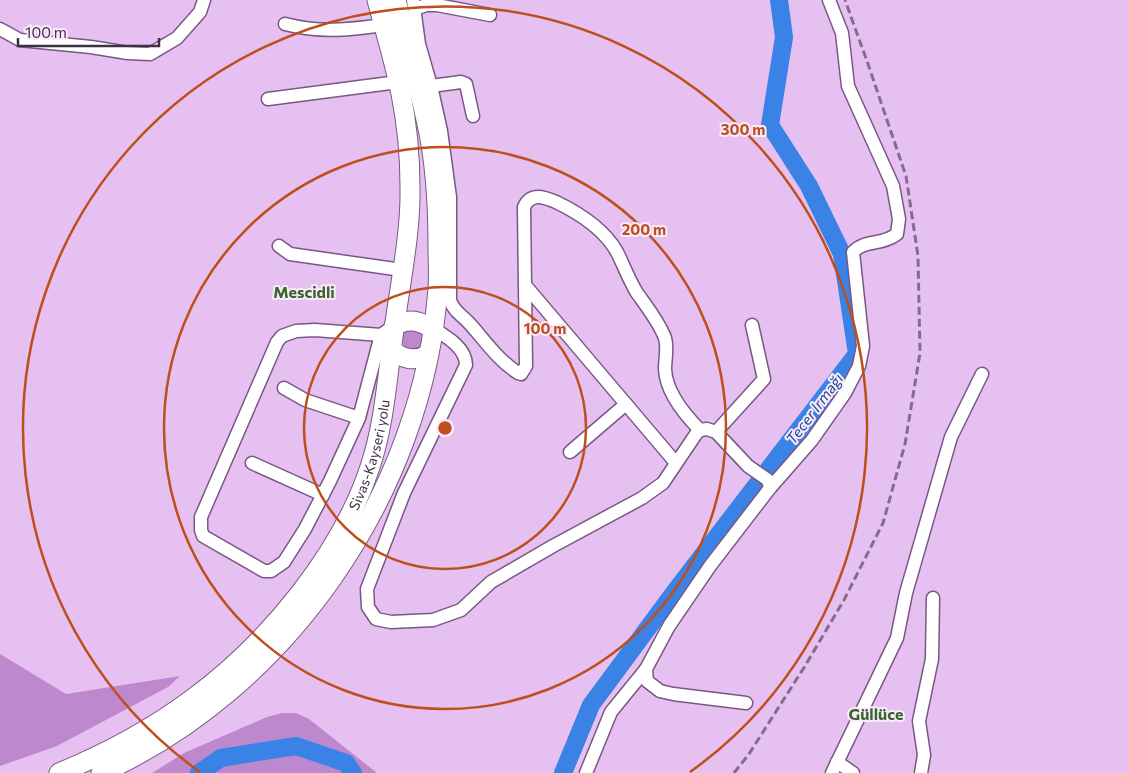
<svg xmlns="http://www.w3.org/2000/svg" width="1128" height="773" viewBox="0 0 1128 773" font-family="Commissioner,sans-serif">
<rect width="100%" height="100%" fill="#e5c0f1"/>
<!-- grass -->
<g fill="#be88cf">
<path d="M406,329L422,330L424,345L415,351C405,348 402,347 401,335Z"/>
<polygon points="0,654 66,694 180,676 168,687 57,746 0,766"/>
<polygon points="282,713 296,713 309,719 377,773 152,773 184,753 267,717"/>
</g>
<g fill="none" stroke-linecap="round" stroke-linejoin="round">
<!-- river -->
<g stroke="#3b82e7" stroke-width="18">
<polyline points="199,773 221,758 296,746 346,763 353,773"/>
<polyline points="563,773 591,705 676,590 857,354 842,254 809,186 770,125 784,37 779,0"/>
</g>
<!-- minor casing -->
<g stroke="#785883" stroke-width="15">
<g id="minor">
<polyline points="413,0 419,44 431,86 424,88"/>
<polyline points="415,9 426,5 437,5 490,15"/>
<path d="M285,24C320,33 348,30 383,25"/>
<polyline points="0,29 20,40 91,47 128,53 150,54 177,38 200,12 204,0"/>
<polyline points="268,99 398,82"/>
<path d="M473,116L466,84L461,82L431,86L441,131L450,197V300C453,311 463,316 470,324C486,342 498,360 518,373L521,374L526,366L524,207C531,192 544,197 556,202C579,213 604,229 617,252C624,266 629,280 637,293C647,307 659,322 665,338C668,348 665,359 665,369C666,392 685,415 700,430"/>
<polyline points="279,246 290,254 402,270"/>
<polyline points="525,285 676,463"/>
<path d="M434,329C447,337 466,348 466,365L404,493L367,589L368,607L376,619L391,622L433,620L461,610L491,582L553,546L642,498L663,483L696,434L700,430L707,429L716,432L748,466L768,480L770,488L710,566L669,626L646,669L647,681L660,691L673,694L746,703"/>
<polyline points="284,388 305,400 359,418 330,481 305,529 284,562 271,571 264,571 203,536 201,530 201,517 277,342 282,336 296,331 315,330 381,335 394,326"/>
<polyline points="359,418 381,335"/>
<polyline points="716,432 764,379 752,325"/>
<polyline points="570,452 626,404"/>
<polyline points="252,463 323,495"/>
<path d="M770,488L812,440L845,393L859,366L863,346L853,252C866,239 881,246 897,234L899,219L893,186L848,86L842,33L829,0"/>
<polyline points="837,762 853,773"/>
<polyline points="586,773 611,712 646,669"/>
<polyline points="832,773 897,638 906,593 951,437 982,374"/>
<polyline points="921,773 924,755 919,721 932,659 933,598"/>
</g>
</g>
<!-- highway casing -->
<g stroke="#785883" stroke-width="21">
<g id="highway">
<path d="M394,326C409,317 419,321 434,329"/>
<path d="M391,348C401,360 416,362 429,354"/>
<path id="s1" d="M59,773C157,733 236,676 301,592C331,553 355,513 370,467C385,422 387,376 394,330C400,284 411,232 410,187C410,156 407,124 401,94C395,63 385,31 377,0"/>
<path d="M101,773C288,689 423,492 438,288C439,275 438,261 438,247C438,206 436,164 427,124C418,82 406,41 396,0"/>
</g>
</g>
<!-- minor -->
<use href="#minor" stroke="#fff" stroke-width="12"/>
<!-- highway -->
<use href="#highway" stroke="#fff" stroke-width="19"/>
<!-- rail -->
<polyline stroke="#846c8c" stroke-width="3" stroke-dasharray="8 4" stroke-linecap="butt" points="734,773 749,754 805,666 844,600 883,523 905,444 920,353 918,256 906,176 868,64 845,0"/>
</g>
<!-- distance rings -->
<g fill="none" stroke="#be4e1a" stroke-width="2.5">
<circle cx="445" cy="428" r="141"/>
<circle cx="445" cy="428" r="281"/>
<path d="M200 772A422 422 0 1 1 690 772"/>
</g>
<g text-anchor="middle" stroke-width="4" stroke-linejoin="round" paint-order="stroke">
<!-- street labels -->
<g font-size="14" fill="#3e2f42" stroke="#f9eafe">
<text dy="5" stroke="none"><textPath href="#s1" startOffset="461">Sivas-Kayseri yolu</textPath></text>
</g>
<!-- water labels -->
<g font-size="15" font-style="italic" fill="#1c4a8b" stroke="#f9eafe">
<text transform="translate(815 409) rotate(-53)" y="5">Tecer Irmağı</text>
</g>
<!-- quarter labels -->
<g font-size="16" font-weight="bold" fill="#3a652a" stroke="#f9eafe">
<text x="304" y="298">Mescidli</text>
<text x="876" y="720">Güllüce</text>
</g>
</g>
<circle cx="445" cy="428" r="8" fill="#be4e1a" stroke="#f9eafe" stroke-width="2.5"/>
<g font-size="15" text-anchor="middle" font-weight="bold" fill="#be4e1a" stroke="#f9eafe" stroke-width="4" stroke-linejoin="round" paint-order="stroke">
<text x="743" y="135">300 m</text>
<text x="644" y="235">200 m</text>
<text x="545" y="334">100 m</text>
</g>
<!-- scale -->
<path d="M18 38v8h141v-8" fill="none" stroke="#3e2f42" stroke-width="2.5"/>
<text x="25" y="38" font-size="15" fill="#3e2f42" stroke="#f9eafe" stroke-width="4" paint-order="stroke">100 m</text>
</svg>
